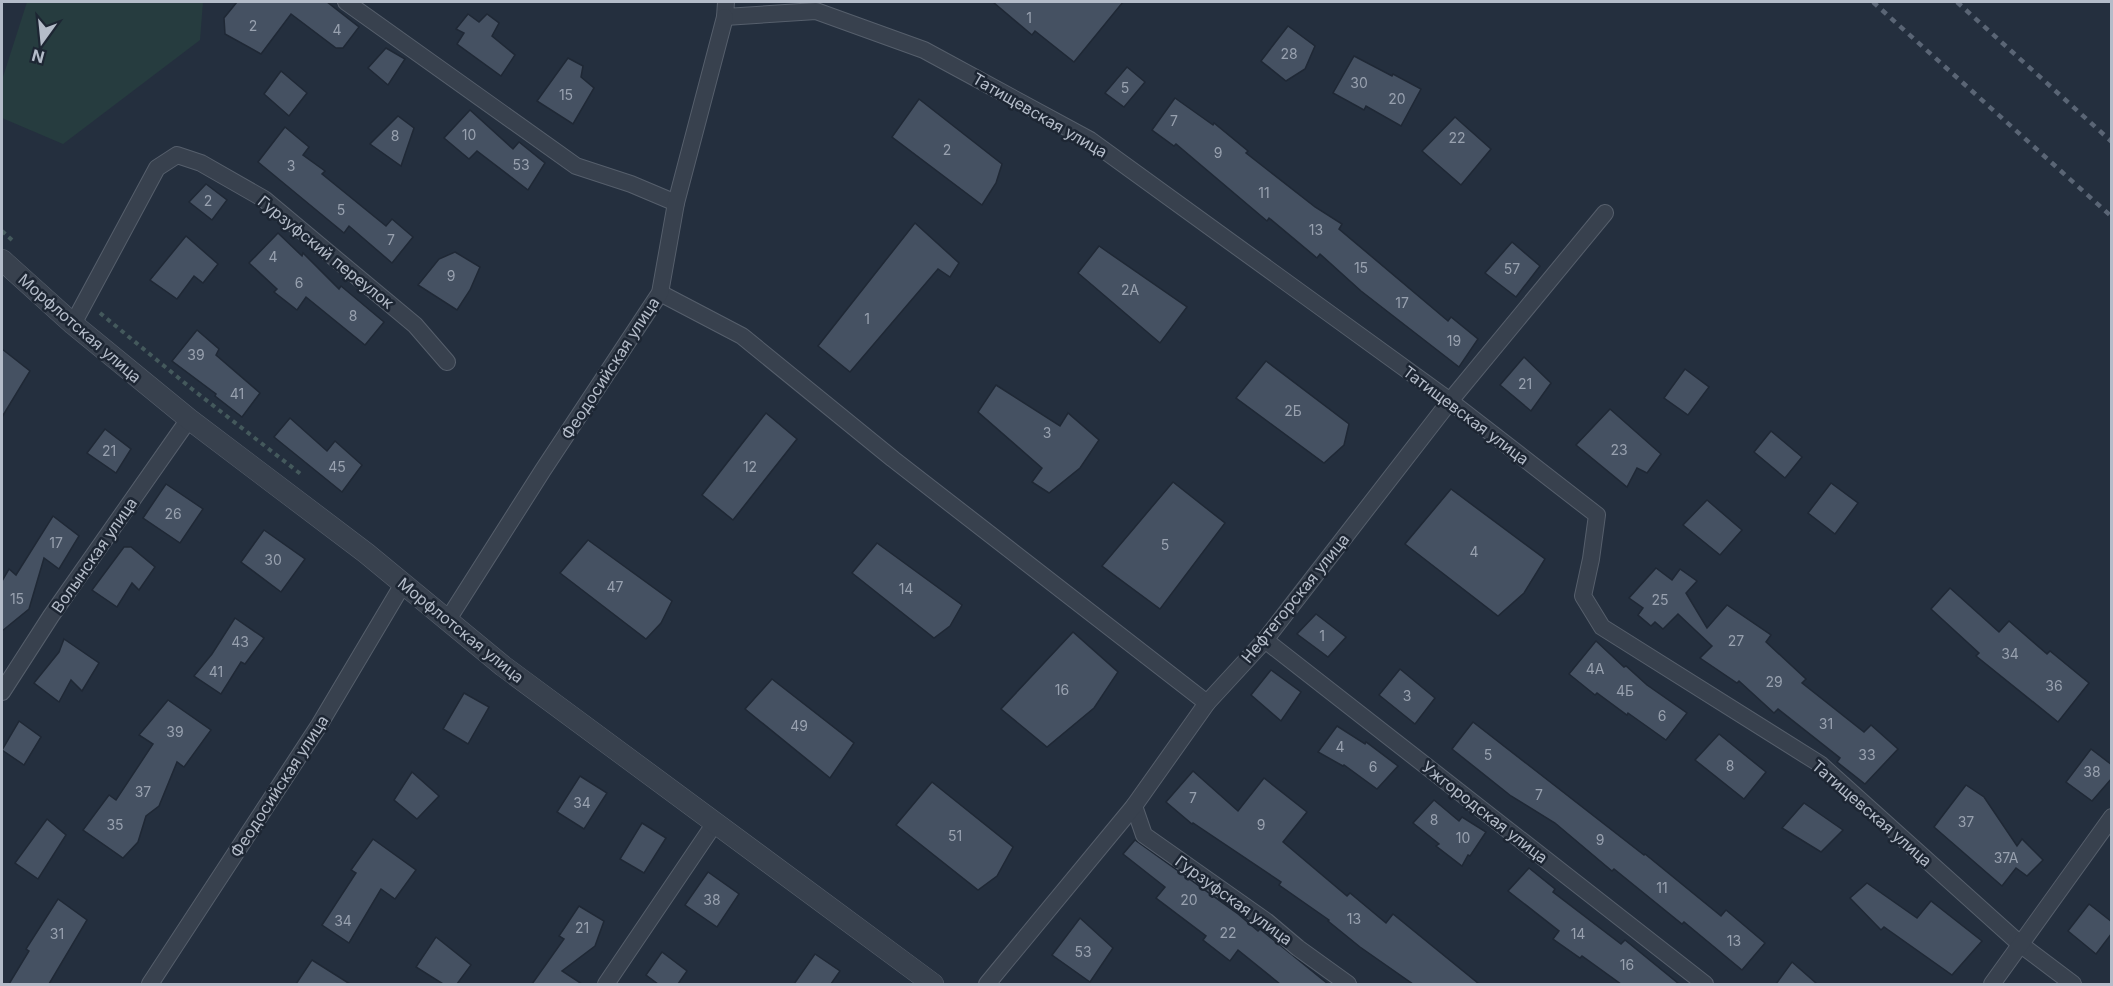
<svg xmlns="http://www.w3.org/2000/svg" width="2113" height="986" viewBox="0 0 2113 986" font-family="Inter,sans-serif">
<rect width="100%" height="100%" fill="#242f3e"/>
<!-- green -->
<polygon fill="#263c3f" points="27,2 203,2 200,40 63,144 2,118 2,80"/>
<!-- building -->
<g fill="#455162" stroke="#1f2835" stroke-width="1.5">
<polygon points="237,2 327,2 359,27 343,48 336,48 291,14 261,54 225,34 224,18"/>
<polygon points="993,2 1123,2 1074,62 1035,31 1032,35"/>
<polygon points="468,14 479,22 487,14 499,23 492,36 515,55 501,76 457,44 464,33 456,29"/>
<polygon points="1288,26 1315,46 1305,69 1286,81 1261,61"/>
<polygon points="386,48 405,59 388,85 368,68"/>
<polygon points="1354,56 1392,76 1393,74 1421,89 1401,126 1366,106 1364,110 1333,93"/>
<polygon points="568,58 583,66 581,77 594,88 573,124 537,101"/>
<polygon points="1127,67 1145,82 1124,107 1105,93"/>
<polygon points="281,71 307,93 289,116 264,94"/>
<polygon points="1175,98 1213,125 1214,123 1248,151 1246,153 1315,207 1342,224 1339,229 1448,321 1451,317 1478,339 1459,367 1361,291 1320,254 1317,258 1269,218 1267,221 1176,144 1174,146 1152,130"/>
<polygon points="919,99 1002,164 996,183 982,205 892,137"/>
<polygon points="470,110 513,149 519,142 545,163 528,190 477,151 469,159 444,138"/>
<polygon points="398,116 414,128 401,166 370,144"/>
<polygon points="1455,117 1491,149 1461,185 1422,151"/>
<polygon points="285,127 309,147 303,155 325,171 322,174 386,226 392,219 413,237 392,263 349,226 344,233 258,162"/>
<polygon points="206,184 227,200 212,220 189,202"/>
<polygon points="915,223 959,263 950,277 938,269 850,372 818,346"/>
<polygon points="278,233 302,256 303,253 339,289 341,286 384,322 365,345 306,297 297,310 274,292 277,289 249,263"/>
<polygon points="186,236 218,264 203,283 194,276 177,299 150,280"/>
<polygon points="1512,242 1540,266 1516,297 1485,273"/>
<polygon points="1099,246 1187,307 1160,343 1078,273"/>
<polygon points="455,252 480,267 470,290 457,310 418,285 439,259"/>
<polygon points="197,330 219,349 216,355 260,393 242,417 215,396 216,394 172,361"/>
<polygon points="2,349 30,371 2,417"/>
<polygon points="1524,357 1551,383 1531,411 1500,385"/>
<polygon points="1266,361 1349,424 1344,445 1324,463 1236,398"/>
<polygon points="1685,369 1709,387 1688,415 1664,398"/>
<polygon points="996,385 1060,426 1068,413 1099,440 1080,468 1049,493 1032,482 1042,468 978,412"/>
<polygon points="1610,409 1661,454 1647,473 1637,468 1627,487 1576,445"/>
<polygon points="766,413 797,439 733,520 702,495"/>
<polygon points="290,418 327,451 335,441 362,465 342,492 274,437"/>
<polygon points="105,429 131,449 116,473 87,453"/>
<polygon points="1771,431 1802,457 1785,478 1754,452"/>
<polygon points="1173,482 1225,523 1160,609 1102,566"/>
<polygon points="1831,483 1858,503 1835,534 1808,513"/>
<polygon points="166,484 203,509 180,543 143,518"/>
<polygon points="1451,489 1545,559 1524,593 1498,616 1405,544"/>
<polygon points="1707,500 1742,530 1720,555 1683,525"/>
<polygon points="53,516 79,536 59,569 44,558 29,609 2,631 2,581 9,569 16,575"/>
<polygon points="264,530 305,559 281,592 241,562"/>
<polygon points="588,540 672,601 661,623 646,639 560,573"/>
<polygon points="877,543 962,605 950,626 934,638 852,573"/>
<polygon points="124,547 131,547 155,567 139,590 132,583 117,607 92,590"/>
<polygon points="1656,568 1672,580 1680,569 1697,581 1686,593 1707,628 1727,605 1771,635 1766,642 1806,679 1802,683 1864,732 1871,725 1898,749 1865,784 1837,762 1840,758 1778,709 1774,713 1739,681 1737,683 1700,658 1712,646 1678,614 1663,629 1655,622 1651,626 1638,615 1643,608 1629,598"/>
<polygon points="1950,588 1999,632 2009,621 2047,654 2050,651 2089,683 2058,722 1976,656 1979,653 1931,609"/>
<polygon points="1316,614 1346,637 1328,657 1297,634"/>
<polygon points="235,618 264,638 245,664 241,662 221,694 194,676 212,654"/>
<polygon points="1073,632 1118,672 1094,708 1047,747 1001,709"/>
<polygon points="64,639 99,663 82,691 71,680 59,702 34,683 59,652"/>
<polygon points="1596,641 1624,667 1626,666 1647,685 1687,713 1666,740 1628,713 1627,715 1597,693 1595,695 1569,674"/>
<polygon points="1400,669 1435,698 1415,724 1379,695"/>
<polygon points="1271,670 1301,692 1281,721 1251,695"/>
<polygon points="772,679 854,743 830,778 745,709"/>
<polygon points="464,693 489,707 468,744 443,729"/>
<polygon points="168,700 211,730 184,767 177,762 159,806 146,816 138,842 123,858 83,830 109,795 116,800 153,744 139,735"/>
<polygon points="19,721 41,737 24,765 2,750"/>
<polygon points="1473,722 1644,855 1645,854 1721,916 1726,910 1765,943 1742,970 1684,922 1682,924 1614,869 1612,871 1555,823 1511,796 1452,749"/>
<polygon points="1337,726 1365,744 1366,742 1398,766 1377,789 1344,765 1343,766 1318,752"/>
<polygon points="1719,734 1766,772 1744,799 1695,760"/>
<polygon points="2091,749 2112,765 2112,778 2092,801 2066,782"/>
<polygon points="1193,771 1238,811 1264,778 1307,812 1283,842 1347,896 1350,893 1386,923 1393,914 1479,984 1413,984 1360,947 1328,921 1329,920 1279,885 1281,882 1193,823 1192,824 1166,802"/>
<polygon points="412,772 439,796 417,819 394,800"/>
<polygon points="580,776 607,793 584,829 557,812"/>
<polygon points="932,782 1013,847 997,876 978,890 896,825"/>
<polygon points="1966,785 1984,797 2017,846 2022,839 2043,860 2027,876 2016,868 2002,886 1934,827"/>
<polygon points="1434,800 1459,821 1462,817 1486,832 1470,856 1468,855 1462,866 1436,846 1439,844 1413,823"/>
<polygon points="1804,803 1843,830 1821,852 1782,828"/>
<polygon points="47,819 66,835 38,879 15,863"/>
<polygon points="642,823 666,838 644,873 620,859"/>
<polygon points="373,839 416,870 395,899 381,889 349,943 322,925 356,873 351,870"/>
<polygon points="1135,840 1238,914 1258,931 1260,929 1328,984 1280,984 1238,950 1230,961 1203,940 1206,936 1156,898 1165,887 1123,854"/>
<polygon points="1529,868 1555,889 1553,892 1621,944 1625,940 1679,984 1621,984 1582,956 1580,958 1553,939 1559,931 1508,891"/>
<polygon points="708,872 739,894 717,927 685,905"/>
<polygon points="1867,883 1917,918 1931,901 1982,941 1952,975 1884,927 1881,930 1850,898"/>
<polygon points="58,899 87,920 49,984 9,984 29,951 26,949"/>
<polygon points="2089,904 2112,922 2112,933 2096,954 2068,931"/>
<polygon points="579,906 604,921 595,946 562,971 582,984 532,984 564,939 559,936"/>
<polygon points="1080,918 1113,948 1090,982 1052,955"/>
<polygon points="436,937 471,965 457,984 443,984 416,967"/>
<polygon points="662,952 687,971 678,984 658,984 646,975"/>
<polygon points="815,954 840,971 831,984 794,984"/>
<polygon points="312,960 350,984 296,984"/>
<polygon points="1792,962 1817,984 1776,984"/>
</g>
<g fill="none" stroke-linecap="round" stroke-linejoin="round">
<!-- minor casing -->
<g stroke="#565f6c" stroke-width="18">
<g id="minor">
<polyline points="346,2 576,166 631,184 676,203"/>
<polyline points="726,2 725,17 816,11 924,50 1090,140 1450,401 1597,515 1591,559 1583,596 1602,627 1820,764 2020,944 2073,984"/>
<polyline points="660,293 742,336 893,459 1207,703"/>
<polyline points="73,324 157,168 177,155 201,163 264,199 415,325 447,362"/>
<polyline points="447,621 543,470 660,293 676,203 725,17"/>
<polyline points="1265,640 1705,984"/>
<polyline points="2,692 51,616 189,419"/>
<polyline points="1134,806 1144,835 1266,921 1298,948 1348,984"/>
<polyline points="150,984 318,727 403,584"/>
<polyline points="606,984 715,823"/>
<polyline points="987,984 1134,806 1207,703 1265,640 1450,401 1605,213"/>
<polyline points="1992,984 2112,817"/>
</g>
</g>
<!-- tertiary casing -->
<g stroke="#565f6c" stroke-width="22">
<polyline id="tertiary" points="2,260 73,324 189,419 366,553 503,666 933,984"/>
</g>
<!-- path -->
<g stroke="#44595c" stroke-width="4" stroke-dasharray="4.5 4.5" stroke-linecap="butt">
<polyline points="2,231 13,241"/>
<polyline points="100,313 192,389 302,475"/>
</g>
<!-- minor -->
<use href="#minor" stroke="#38414e" stroke-width="16"/>
<!-- tertiary -->
<use href="#tertiary" stroke="#38414e" stroke-width="21"/>
<!-- rail -->
<g stroke="#5a6575" stroke-width="4.5" stroke-dasharray="6 6" stroke-linecap="butt">
<polyline points="1873,2 2112,217"/>
<polyline points="1957,2 2112,142"/>
</g>
</g>
<g text-anchor="middle" stroke-width="5" stroke-linejoin="round" paint-order="stroke">
<!-- number labels -->
<g font-size="14" fill="#98a1af">
<text x="1029" y="23">1</text>
<text x="253" y="31">2</text>
<text x="337" y="35">4</text>
<text x="1289" y="59">28</text>
<text x="1359" y="88">30</text>
<text x="1125" y="93">5</text>
<text x="566" y="100">15</text>
<text x="1397" y="104">20</text>
<text x="1174" y="126">7</text>
<text x="469" y="140">10</text>
<text x="395" y="141">8</text>
<text x="1457" y="143">22</text>
<text x="947" y="155">2</text>
<text x="1218" y="158">9</text>
<text x="521" y="170">53</text>
<text x="291" y="171">3</text>
<text x="1264" y="198">11</text>
<text x="208" y="206">2</text>
<text x="341" y="215">5</text>
<text x="1316" y="235">13</text>
<text x="391" y="245">7</text>
<text x="273" y="262">4</text>
<text x="1361" y="273">15</text>
<text x="1512" y="274">57</text>
<text x="451" y="281">9</text>
<text x="299" y="288">6</text>
<text x="1130" y="295">2А</text>
<text x="1402" y="308">17</text>
<text x="353" y="321">8</text>
<text x="867" y="324">1</text>
<text x="1454" y="346">19</text>
<text x="196" y="360">39</text>
<text x="1525" y="389">21</text>
<text x="237" y="399">41</text>
<text x="1293" y="416">2Б</text>
<text x="1047" y="438">3</text>
<text x="1619" y="455">23</text>
<text x="109" y="456">21</text>
<text x="337" y="472">45</text>
<text x="750" y="472">12</text>
<text x="173" y="519">26</text>
<text x="56" y="548">17</text>
<text x="1165" y="550">5</text>
<text x="1474" y="557">4</text>
<text x="273" y="565">30</text>
<text x="615" y="592">47</text>
<text x="906" y="594">14</text>
<text x="17" y="604">15</text>
<text x="1660" y="605">25</text>
<text x="1322" y="641">1</text>
<text x="1736" y="646">27</text>
<text x="240" y="647">43</text>
<text x="2010" y="659">34</text>
<text x="1595" y="674">4А</text>
<text x="216" y="677">41</text>
<text x="1774" y="687">29</text>
<text x="2054" y="691">36</text>
<text x="1062" y="695">16</text>
<text x="1625" y="696">4Б</text>
<text x="1407" y="701">3</text>
<text x="1662" y="721">6</text>
<text x="1826" y="729">31</text>
<text x="799" y="731">49</text>
<text x="175" y="737">39</text>
<text x="1340" y="752">4</text>
<text x="1488" y="760">5</text>
<text x="1867" y="760">33</text>
<text x="1730" y="771">8</text>
<text x="1373" y="772">6</text>
<text x="2092" y="777">38</text>
<text x="143" y="797">37</text>
<text x="1539" y="800">7</text>
<text x="1193" y="803">7</text>
<text x="582" y="808">34</text>
<text x="1434" y="825">8</text>
<text x="1966" y="827">37</text>
<text x="115" y="830">35</text>
<text x="1261" y="830">9</text>
<text x="955" y="841">51</text>
<text x="1463" y="843">10</text>
<text x="1600" y="845">9</text>
<text x="2006" y="863">37А</text>
<text x="1662" y="893">11</text>
<text x="712" y="905">38</text>
<text x="1189" y="905">20</text>
<text x="1354" y="924">13</text>
<text x="343" y="926">34</text>
<text x="582" y="933">21</text>
<text x="1228" y="938">22</text>
<text x="57" y="939">31</text>
<text x="1578" y="939">14</text>
<text x="1734" y="946">13</text>
<text x="1083" y="957">53</text>
<text x="1627" y="970">16</text>
</g>
<!-- street labels -->
<g font-size="16" fill="#b4bcc9" stroke="#1d2633">
<text transform="translate(1040 115) rotate(30)" y="6">Татищевская улица</text>
<text transform="translate(326 252) rotate(39)" y="6">Гурзуфский переулок</text>
<text transform="translate(80 328) rotate(41)" y="6">Морфлотская улица</text>
<text transform="translate(610 368) rotate(-57)" y="6">Феодосийская улица</text>
<text transform="translate(1466 415) rotate(37)" y="6">Татищевская улица</text>
<text transform="translate(94 555) rotate(-55)" y="6">Волынская улица</text>
<text transform="translate(1295 598) rotate(-51)" y="6">Нефтегорская улица</text>
<text transform="translate(461 630) rotate(39)" y="6">Морфлотская улица</text>
<text transform="translate(279 786) rotate(-57)" y="6">Феодосийская улица</text>
<text transform="translate(1485 812) rotate(38)" y="6">Ужгородская улица</text>
<text transform="translate(1872 813) rotate(41)" y="6">Татищевская улица</text>
<text transform="translate(1234 900) rotate(36)" y="6">Гурзуфская улица</text>
</g>
</g>
<!-- border -->
<rect width="2113" height="986" fill="none" stroke="#b4bcc9" stroke-width="6"/>
<!-- north arrow -->
<g transform="translate(42 42) rotate(195)" stroke="#1d2633" stroke-width="4.5" paint-order="stroke">
<path d="M0-4.5L10 22L0 15L-10 22Z" fill="#b4bcc9"/>
<text y="-9" font-size="16" font-weight="bold" text-anchor="middle" fill="#b4bcc9">N</text>
</g>
</svg>
